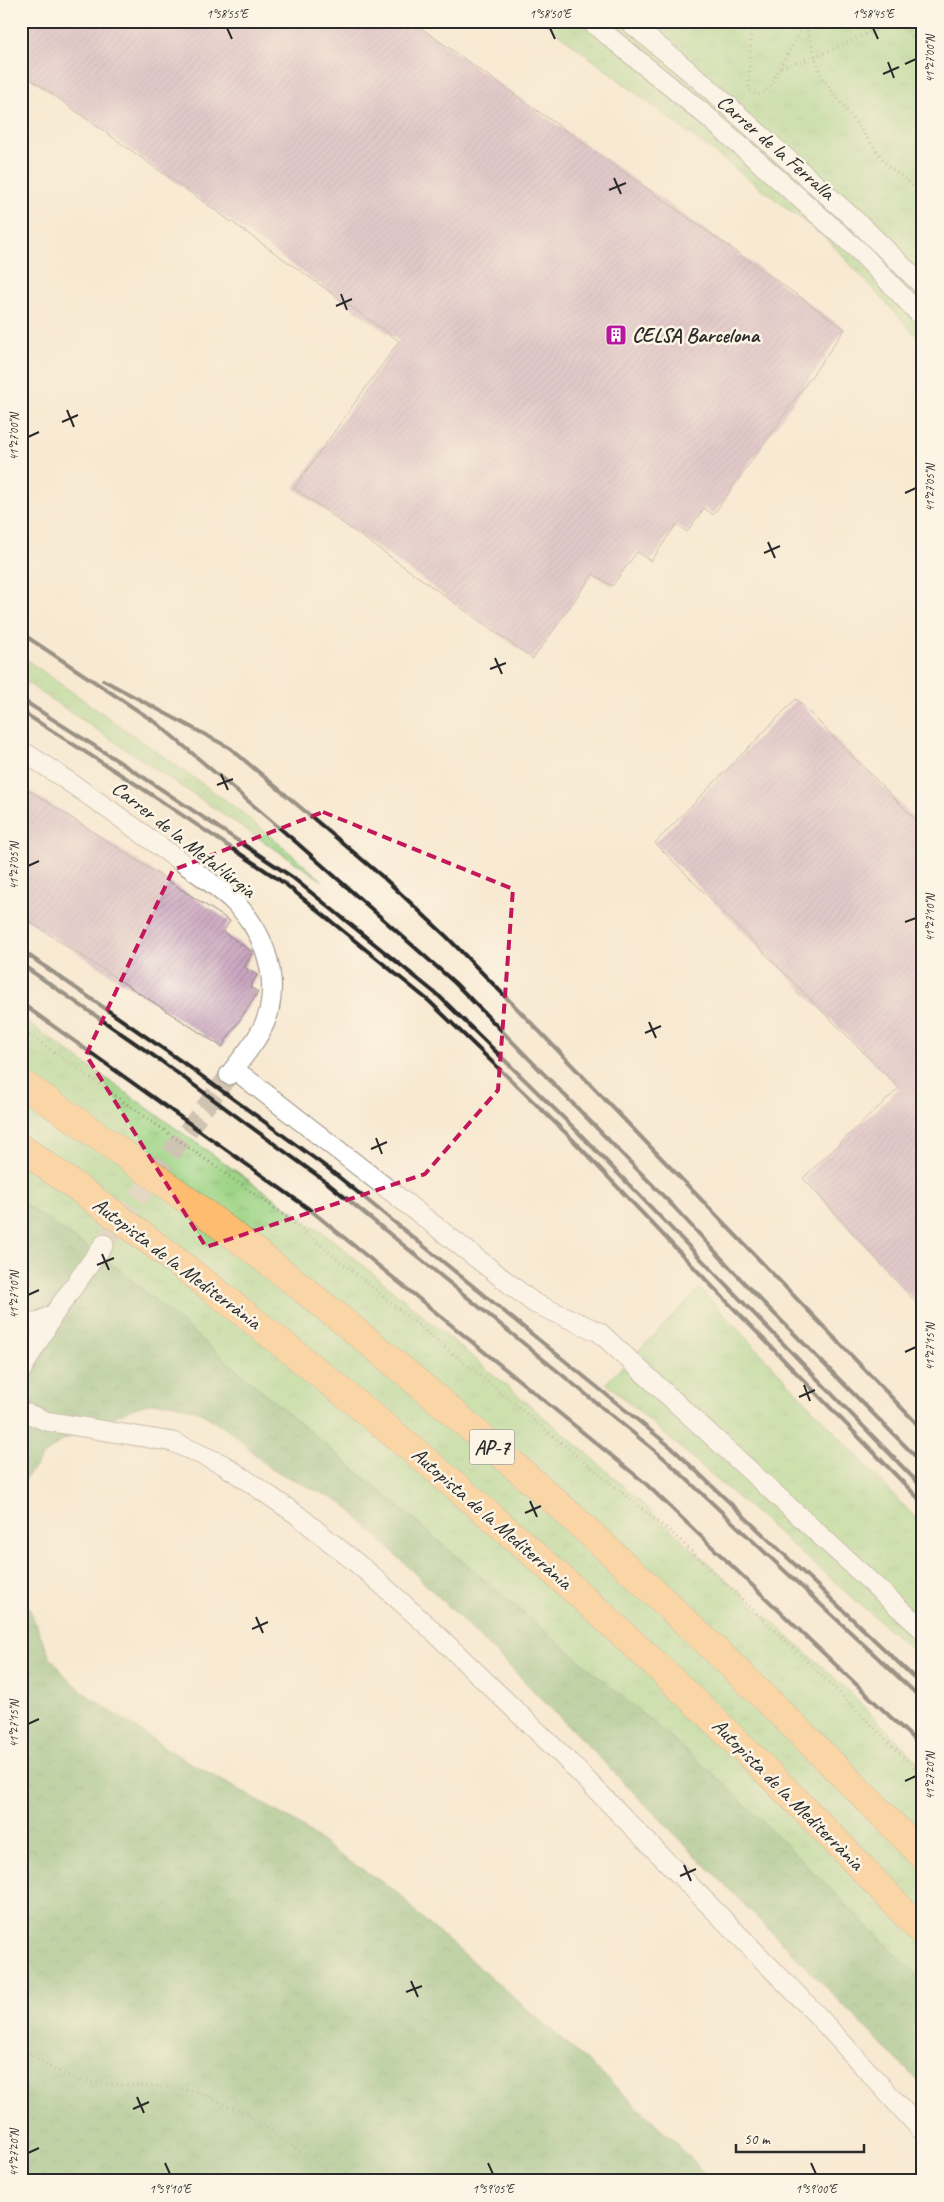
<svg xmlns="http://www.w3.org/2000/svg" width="944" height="2202" viewBox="0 0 944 2202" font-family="Caveat,sans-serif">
<defs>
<pattern id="grass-tufts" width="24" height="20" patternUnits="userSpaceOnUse" patternTransform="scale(1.25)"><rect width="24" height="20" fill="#9dd486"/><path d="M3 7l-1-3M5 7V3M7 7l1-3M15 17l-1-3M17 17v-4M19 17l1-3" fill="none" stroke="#87b674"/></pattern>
<pattern id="forest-crowns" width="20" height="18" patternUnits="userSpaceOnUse" patternTransform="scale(1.25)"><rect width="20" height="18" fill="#7eb673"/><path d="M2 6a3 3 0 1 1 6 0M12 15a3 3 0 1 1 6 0" fill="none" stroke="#67945f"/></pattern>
<pattern id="building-hatch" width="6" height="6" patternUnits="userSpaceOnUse" patternTransform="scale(1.25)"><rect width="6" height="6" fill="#c7a0bf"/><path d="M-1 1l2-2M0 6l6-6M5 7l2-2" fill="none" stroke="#a2839b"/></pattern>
</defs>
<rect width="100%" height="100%" fill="#fcf5e5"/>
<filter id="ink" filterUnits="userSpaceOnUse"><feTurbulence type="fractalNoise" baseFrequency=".02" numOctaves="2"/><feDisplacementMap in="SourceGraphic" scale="10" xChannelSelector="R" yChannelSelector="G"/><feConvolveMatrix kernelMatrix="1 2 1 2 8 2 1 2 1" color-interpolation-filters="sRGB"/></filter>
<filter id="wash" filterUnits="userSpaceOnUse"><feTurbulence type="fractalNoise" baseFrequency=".0096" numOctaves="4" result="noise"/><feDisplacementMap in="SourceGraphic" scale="20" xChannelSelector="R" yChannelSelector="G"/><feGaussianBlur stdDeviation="1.12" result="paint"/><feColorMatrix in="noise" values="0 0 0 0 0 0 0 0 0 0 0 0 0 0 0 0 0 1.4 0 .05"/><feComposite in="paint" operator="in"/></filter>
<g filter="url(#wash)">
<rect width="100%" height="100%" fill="#f8e9d2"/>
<!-- grass -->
<g fill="url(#grass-tufts)" stroke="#648058">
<polygon points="542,21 923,21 923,343 827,239"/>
<polygon points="21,656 239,810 323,881 21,679"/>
<polygon points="21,1018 334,1241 589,1455 840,1683 923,1766 923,1981 724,1784 117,1268 21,1202"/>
<polygon points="700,1289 923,1526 923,1659 606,1383"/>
</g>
<!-- forest -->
<g fill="url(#forest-crowns)" stroke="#54704f">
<polygon points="21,1202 117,1268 725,1784 923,1981 923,2086 517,1674 343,1503 269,1468 236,1436 217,1423 198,1411 172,1403 151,1403 129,1410 61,1441 43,1456 21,1485"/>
<polygon points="21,1589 49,1655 64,1674 84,1693 167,1749 297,1823 337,1853 399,1893 415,1912 594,2067 668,2135 712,2181 21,2181"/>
</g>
<g id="blocks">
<!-- building -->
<g fill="url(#building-hatch)">
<polygon points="21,21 411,21 845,329 713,515 704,508 687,532 676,525 651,561 637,552 612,586 593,574 533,659 294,488 399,341 21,72"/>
<polygon points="796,699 923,827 923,1310 803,1178 899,1088 655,843"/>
<polygon points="21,785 230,921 223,932 253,952 244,967 257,975 250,987 258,992 222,1047 21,916"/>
</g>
</g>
</g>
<g filter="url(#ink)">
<use href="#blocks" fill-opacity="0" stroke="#928a7e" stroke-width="1"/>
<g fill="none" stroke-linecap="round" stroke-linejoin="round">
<!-- minor-tunnel -->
<polyline stroke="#cfc3b1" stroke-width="19" stroke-dasharray="19 9" stroke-linecap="butt" points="104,1244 229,1075"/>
<!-- minor casing -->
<g stroke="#928a7e" stroke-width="21">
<g id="minor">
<polyline points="590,21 709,118 859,251 923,318"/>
<polyline points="628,21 701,81 865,229 923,286"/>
<path d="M21,750C69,781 116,814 162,848C185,865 211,881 232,900C262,928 278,970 269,1011C264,1033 243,1057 229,1075"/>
<polyline points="234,1069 534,1303 599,1332 923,1630"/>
<polyline points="21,1326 38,1322 54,1314"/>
<polyline points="21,1371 54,1314 104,1244"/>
<polyline points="21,1411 46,1421 173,1442 224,1465 296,1514 370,1574 431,1629 566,1759 816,2014 923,2132"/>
</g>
</g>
<!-- highway casing -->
<g stroke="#928a7e" stroke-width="29">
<g id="highway">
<path d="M21,1083C349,1302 649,1575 923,1856"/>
<path d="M21,1148C124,1219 222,1295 319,1373C533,1545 736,1731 923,1933"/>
</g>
</g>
<!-- path -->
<g stroke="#928a7e" stroke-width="3" stroke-dasharray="1 4" stroke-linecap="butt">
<polyline points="751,21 749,90 758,95 766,91 771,84 805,22"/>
<polyline points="805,21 821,76 888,166 910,183 923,197"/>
<polyline points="897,21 923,47"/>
<polyline points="781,67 815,57 896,21"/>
<polyline points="21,1029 284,1215 680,1540 820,1674 923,1776"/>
<polyline points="21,2047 48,2066 77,2080 106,2084 166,2087 199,2092 251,2117 322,2167 332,2181"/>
</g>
<!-- minor -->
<use href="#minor" stroke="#fff" stroke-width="19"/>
<!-- highway -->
<use href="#highway" stroke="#fdbc70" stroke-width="28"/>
<!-- rail -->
<g stroke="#2b2b2b" stroke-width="4">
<polyline points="21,633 158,724 296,842 455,983 674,1207 749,1288 923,1464"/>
<polyline points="103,680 230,748 384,878 447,937 541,1033 923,1430"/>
<polyline points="21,699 143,777 292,877 440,997 577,1131 923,1488"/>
<polyline points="21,711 137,785 284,883 429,1001 570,1137 707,1281 923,1503"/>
<polyline points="21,950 188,1066 329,1169 672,1448 923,1686"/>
<polyline points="21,964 161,1061 325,1181 665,1459 923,1700"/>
<polyline points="21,1003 309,1209 645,1483 923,1748"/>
</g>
</g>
</g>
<!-- marked area -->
<path d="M0 0H944V2202H0ZM323,812L513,889L498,1090L425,1174L206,1247L86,1055L173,870Z" fill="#f8e9d2" fill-opacity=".55" fill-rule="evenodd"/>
<path fill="none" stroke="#c2185b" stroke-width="4" stroke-dasharray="10 6" stroke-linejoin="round" d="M323,812L513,889L498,1090L425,1174L206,1247L86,1055L173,870Z"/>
<!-- ticks -->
<path fill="none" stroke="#2b2b2b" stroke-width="2" d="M227,28L232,39M550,28L555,39M873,28L878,39M888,62L894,78M905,64L916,59M883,74L899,67M614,178L621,194M609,190L626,183M341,294L347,310M336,306L352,299M67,410L74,427M62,422L78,415M28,437L39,432M905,493L916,488M768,542L775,558M764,553L780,546M495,658L502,674M490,669L506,663M221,774L228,790M217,785L233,779M28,866L39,861M905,922L916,918M649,1022L656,1038M645,1033L661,1026M376,1138L382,1154M371,1149L387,1142M102,1254L109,1270M97,1265L114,1258M28,1295L39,1290M905,1352L916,1347M804,1385L810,1401M799,1397L815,1390M530,1501L537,1517M525,1513L541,1506M256,1617L263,1633M252,1629L268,1622M28,1724L39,1719M905,1781L916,1776M684,1865L691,1881M680,1876L696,1869M411,1981L418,1997M406,1992L422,1986M137,2097L144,2113M133,2109L149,2102M28,2153L39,2148M165,2163L170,2174M488,2163L493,2174M811,2163L816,2174"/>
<!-- icons -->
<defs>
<g id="building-square" transform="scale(1.125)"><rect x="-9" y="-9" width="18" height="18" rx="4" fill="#b5179e" stroke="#fcf5e5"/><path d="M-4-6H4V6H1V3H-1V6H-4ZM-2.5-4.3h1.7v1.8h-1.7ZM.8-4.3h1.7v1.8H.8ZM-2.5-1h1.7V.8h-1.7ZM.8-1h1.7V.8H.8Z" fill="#fff"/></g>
</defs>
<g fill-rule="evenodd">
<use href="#building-square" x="616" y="335"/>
</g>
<g text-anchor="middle" stroke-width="5" stroke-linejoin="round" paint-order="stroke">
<!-- shield labels -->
<rect fill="#fcf5e5" stroke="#6a6863" stroke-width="1" x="469.5" y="1429.5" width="45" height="35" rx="4"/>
<g font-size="20" font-weight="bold" fill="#2b2b2b">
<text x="492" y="1454">AP-7</text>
</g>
<!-- street labels -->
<g font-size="21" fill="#2b2b2b" stroke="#fcf5e5">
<text transform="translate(776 147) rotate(41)" y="7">Carrer de la Ferralla</text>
<text transform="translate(184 839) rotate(38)" y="7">Carrer de la Metal·lúrgia</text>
<text transform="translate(177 1263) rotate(37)" y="7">Autopista de la Mediterrània</text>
<text transform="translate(492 1518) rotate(41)" y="7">Autopista de la Mediterrània</text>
<text transform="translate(788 1794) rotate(45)" y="7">Autopista de la Mediterrània</text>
</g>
<!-- poi labels -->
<g font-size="21" font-weight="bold" fill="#2b2b2b" stroke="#fcf5e5" text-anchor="start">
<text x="632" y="342">CELSA Barcelona</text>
</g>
</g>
<!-- margin -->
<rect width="944" height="2202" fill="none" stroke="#fcf5e5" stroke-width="55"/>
<!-- scale -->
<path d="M736 2144v8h128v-8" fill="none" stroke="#2b2b2b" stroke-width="2.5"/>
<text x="744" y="2144" font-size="15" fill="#2b2b2b" stroke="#fcf5e5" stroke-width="4" paint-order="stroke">50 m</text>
<rect x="28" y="28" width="888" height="2146" fill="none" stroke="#2b2b2b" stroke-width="2"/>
<g font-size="12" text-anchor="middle" fill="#2b2b2b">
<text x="227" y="18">1°58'55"E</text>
<text x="550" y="18">1°58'50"E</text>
<text x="873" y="18">1°58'45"E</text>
<text transform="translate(930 59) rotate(-90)" y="4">41°27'00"N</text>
<text transform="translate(14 437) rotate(-90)" y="4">41°27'00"N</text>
<text transform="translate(930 488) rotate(-90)" y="4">41°27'05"N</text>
<text transform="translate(14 866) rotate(-90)" y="4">41°27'05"N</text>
<text transform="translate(930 918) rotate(-90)" y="4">41°27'10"N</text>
<text transform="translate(14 1295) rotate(-90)" y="4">41°27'10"N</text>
<text transform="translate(930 1347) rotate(-90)" y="4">41°27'15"N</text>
<text transform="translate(14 1724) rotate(-90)" y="4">41°27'15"N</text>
<text transform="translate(930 1776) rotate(-90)" y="4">41°27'20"N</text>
<text transform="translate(14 2153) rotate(-90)" y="4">41°27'20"N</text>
<text x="170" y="2193">1°59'10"E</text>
<text x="493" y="2193">1°59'05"E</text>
<text x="816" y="2193">1°59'00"E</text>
</g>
</svg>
